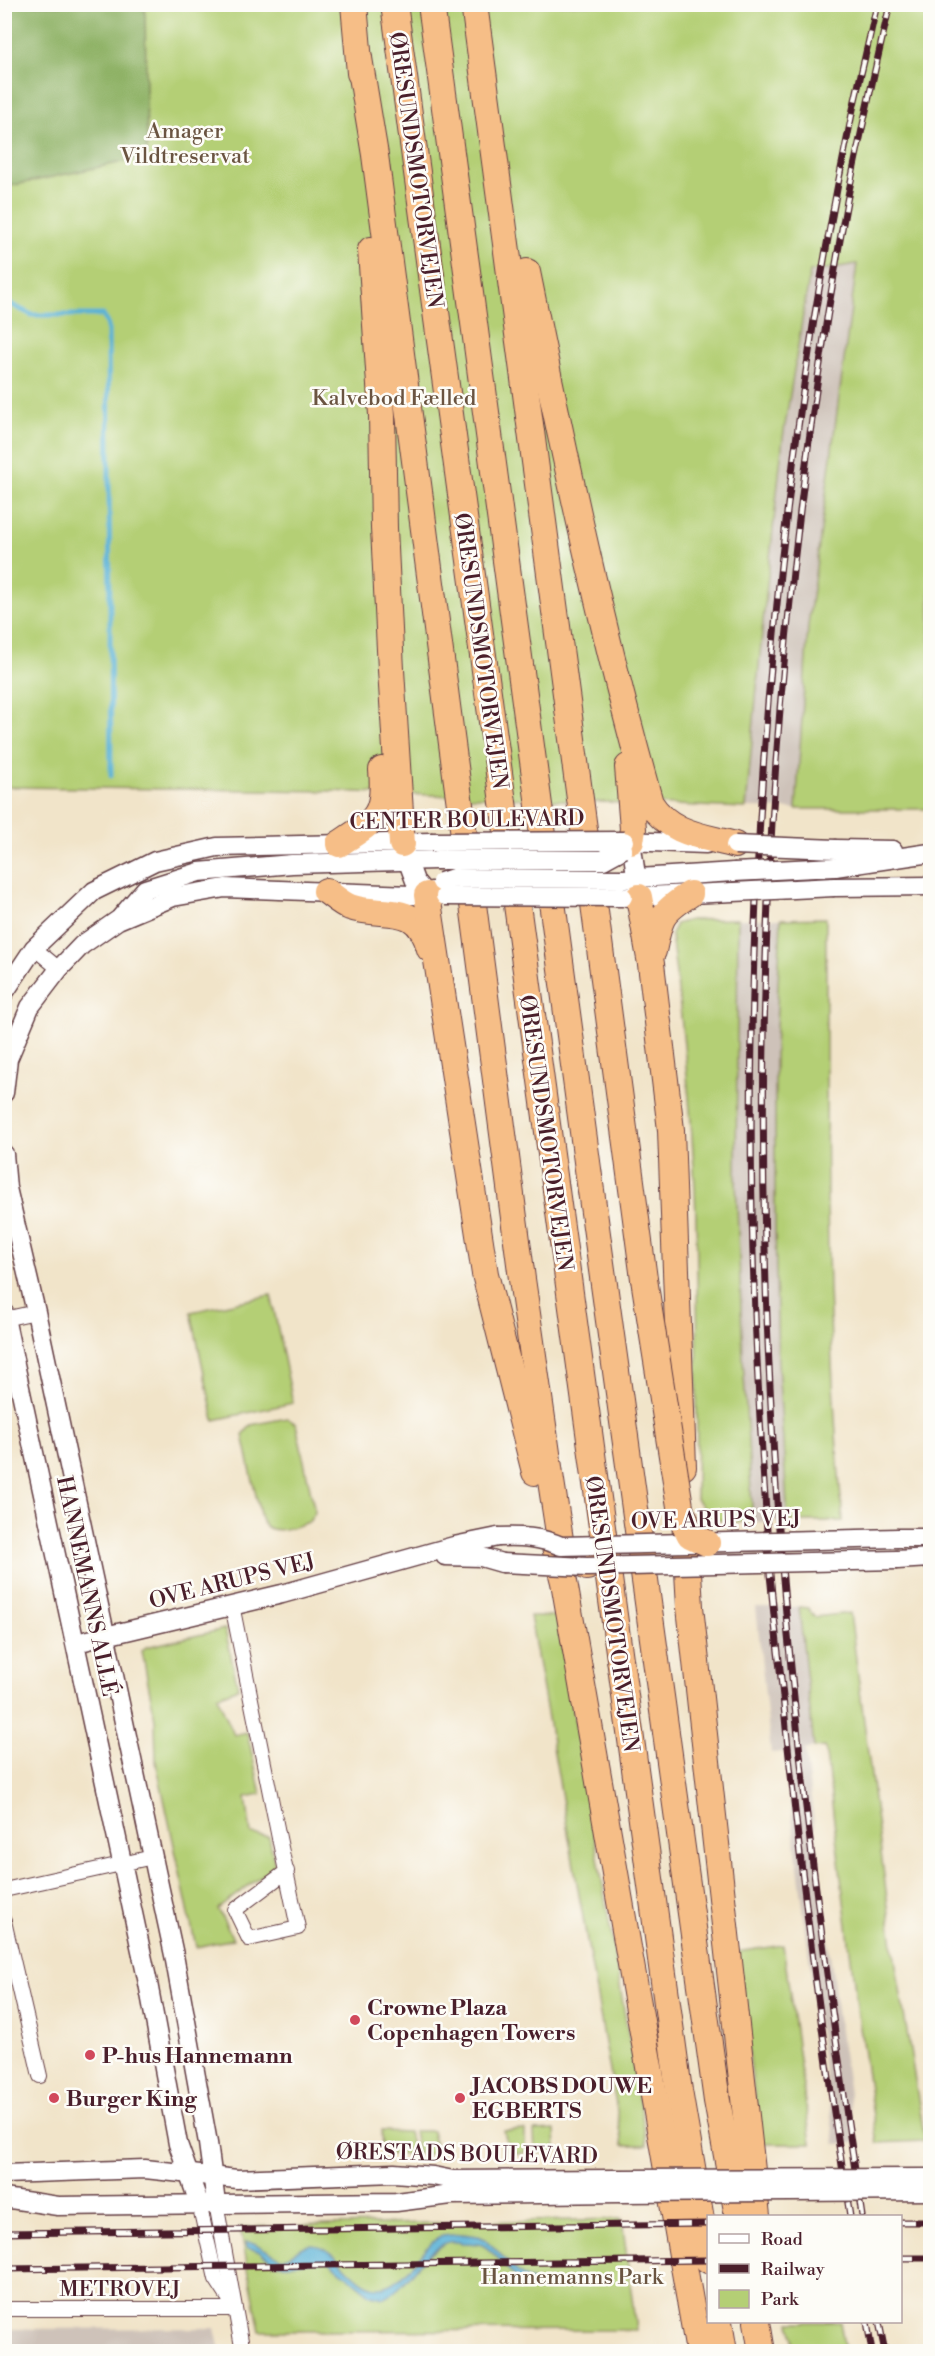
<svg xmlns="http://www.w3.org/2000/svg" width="935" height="2356" viewBox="0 0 935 2356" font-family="'Libre Bodoni',serif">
<rect width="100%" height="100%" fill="#fdfcf7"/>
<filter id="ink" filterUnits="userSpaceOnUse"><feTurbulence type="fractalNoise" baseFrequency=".0167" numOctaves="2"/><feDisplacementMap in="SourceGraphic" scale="12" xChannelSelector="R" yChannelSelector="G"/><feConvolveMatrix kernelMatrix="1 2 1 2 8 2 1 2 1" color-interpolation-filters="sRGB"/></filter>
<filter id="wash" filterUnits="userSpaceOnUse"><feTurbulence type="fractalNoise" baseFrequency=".008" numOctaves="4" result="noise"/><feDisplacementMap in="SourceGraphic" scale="24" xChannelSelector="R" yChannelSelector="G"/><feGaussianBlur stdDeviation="1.35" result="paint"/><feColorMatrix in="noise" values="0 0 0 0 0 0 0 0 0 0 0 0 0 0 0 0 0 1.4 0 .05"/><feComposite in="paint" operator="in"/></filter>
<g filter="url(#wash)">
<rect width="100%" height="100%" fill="#f1e4c9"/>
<!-- industrial -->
<g fill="#cec2b9">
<polygon points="857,264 808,626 796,809 746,808 763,622 783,438 810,272"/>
<polygon points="738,919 781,919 775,1050 775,1226 778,1364 788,1521 753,1522 743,1359 736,1179"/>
<polygon points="756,1607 799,1607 814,1748 805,1750 837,2010 856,2143 835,2144 816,2013 784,1752 771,1753"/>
<polygon points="215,2328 220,2351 5,2351 5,2329"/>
</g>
<!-- green -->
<g fill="#b4cf75" stroke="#7f7750" stroke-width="1.5">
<polygon points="5,5 930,5 930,809 796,809 808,626 857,264 810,272 783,438 763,622 746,808 330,791 5,787"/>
<path d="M826,918C826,1119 824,1321 843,1521H788L778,1364L775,1226V1050L781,919Z"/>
<path d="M738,919L736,1179L743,1359L753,1522C721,1522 716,1525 696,1499C697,1395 699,1292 695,1188C691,1103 682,1018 671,934L676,924L690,920Z"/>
<polygon points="271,1295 293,1403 214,1420 191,1312"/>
<path d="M287,1418L296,1424L315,1512L309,1522C293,1527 268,1538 261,1519L243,1435L251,1425Z"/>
<polygon points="799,1607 808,1608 814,1617 850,1613 894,1953 925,2141 877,2143 857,2007 825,1747 814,1748"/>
<polygon points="530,1616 557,1616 647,2145 623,2145"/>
<polygon points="225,1629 238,1688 217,1696 234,1735 247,1732 261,1794 246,1797 251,1834 269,1837 275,1865 218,1909 233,1939 196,1947 156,1762 155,1719 142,1651 146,1647"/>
<polygon points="783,1945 811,2144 760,2144 737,1952"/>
<polygon points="525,2130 525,2153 509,2153 504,2131"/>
<polygon points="555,2130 556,2152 535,2153 534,2131"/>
<polygon points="381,2131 408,2132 413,2154 382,2154"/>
<polygon points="413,2131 432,2131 437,2154 418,2154"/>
<polygon points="622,2219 636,2330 260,2331 240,2227"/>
<polygon points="790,2322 840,2322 845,2351 795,2351"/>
</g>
<!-- forest -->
<polygon fill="#8fb266" stroke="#6c6848" stroke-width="1.5" points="4,5 145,5 147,157 5,187"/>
<!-- water -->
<path fill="#5ab2d7" stroke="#526881" stroke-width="1.5" d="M462,2234C468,2235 476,2235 481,2237C499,2247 510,2272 534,2282C551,2288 567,2275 584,2283L583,2286C565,2281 551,2292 533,2287C512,2282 502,2257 484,2246C479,2243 468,2243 462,2243C453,2241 448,2241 440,2246C417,2259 408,2288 383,2298L371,2295L329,2261C314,2261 294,2265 281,2264C268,2263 265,2250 247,2248L246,2242L254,2243L280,2258C292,2257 299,2246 310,2245C342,2244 358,2303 393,2283C411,2273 420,2252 435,2240L442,2236Z"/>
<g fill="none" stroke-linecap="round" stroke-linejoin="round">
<!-- stream -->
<polyline stroke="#5ab2d7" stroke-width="5" points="7,298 8,303 32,315 103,315 108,326 111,776"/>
</g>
</g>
<g filter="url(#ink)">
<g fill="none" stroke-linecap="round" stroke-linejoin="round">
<!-- minor casing -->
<g stroke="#633d43" stroke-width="16">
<g id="minor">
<polyline points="34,948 59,969"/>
<polyline points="4,1319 36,1312"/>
<polyline points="232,1605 279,1838 298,1928 249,1939 235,1910 287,1871"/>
<polyline points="4,1890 153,1857"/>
<polyline points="4,1921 40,2076"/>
<polyline points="199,2203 216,2279 231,2302"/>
<polyline points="216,2203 243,2352"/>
<polyline points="4,2309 235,2309"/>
</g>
</g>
<!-- tertiary casing -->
<g stroke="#633d43" stroke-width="21">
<g id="tertiary">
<polyline points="624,841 706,844"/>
<polyline points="631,841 638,889"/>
<polyline points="836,849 893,850"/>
<polyline points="404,851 415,881 427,895 431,891"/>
<polyline points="835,867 930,853"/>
<polyline points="623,879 734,872"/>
<polyline points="834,887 930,886"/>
<polyline points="628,897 733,892"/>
<polyline points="121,917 145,889 199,872 292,864 436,860"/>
<polyline points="4,993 34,948 94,891 155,861 217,847 431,842"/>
<polyline points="4,1093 8,1059 30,1007 59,969 82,945 118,920 173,897 225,888 437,896"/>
<polyline points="4,1154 7,1188 36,1312 174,1955 208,2143 216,2203"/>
<polyline points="4,1313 148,1983 178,2144 199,2203"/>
<polyline points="898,1538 930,1538"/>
<polyline points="445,1556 481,1557 502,1563"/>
<polyline points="897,1560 930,1558"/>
<polyline points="76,1643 282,1594 454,1546 498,1537"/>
<polyline points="4,2174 145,2169 237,2179 394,2173 433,2176 453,2180 616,2179"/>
<polyline points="4,2198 58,2206 396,2202 451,2195 619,2193"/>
</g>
</g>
<!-- motorway casing -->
<g stroke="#633d43" stroke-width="28">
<g id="motorway">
<polyline points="354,4 360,73"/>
<polyline points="394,4 679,2091 708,2260"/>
<polyline points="431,4 588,1169 717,2101 738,2216"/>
<polyline points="474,4 644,1279"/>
<polyline points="359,58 375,155 522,1279 551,1481 561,1546 572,1558 587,1567"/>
<polyline points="371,250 382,415 384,528 391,670 402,844"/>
<path d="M527,272C563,450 601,628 650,803C670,834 702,836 735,845"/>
<polyline points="628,767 633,829 631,841"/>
<path d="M339,844C376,820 386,816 382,770"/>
<path d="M326,891C333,896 342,904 350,907C385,919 417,899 430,949"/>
<polyline points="427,895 485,1274 535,1472"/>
<polyline points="639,897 651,964 671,1130 683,1467"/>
<path d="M653,951C660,918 660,913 690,894"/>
<polyline points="685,1519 690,1607 757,2216"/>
<polyline points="554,1543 564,1582 699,2352"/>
<polyline points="719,2322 724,2352"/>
<polyline points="757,2322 762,2352"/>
</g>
</g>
<!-- minor -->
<use href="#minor" stroke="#fff" stroke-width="14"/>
<!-- tertiary -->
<use href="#tertiary" stroke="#fff" stroke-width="18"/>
<!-- motorway -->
<use href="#motorway" stroke="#f6be87" stroke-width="26"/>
<!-- rail casing -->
<g stroke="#4a1f2b" stroke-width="7">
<g id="rail">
<path d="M850,2216C824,2055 803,1891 786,1728C782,1680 775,1632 771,1584C767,1550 767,1517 764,1483C754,1334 749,1185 752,1036C757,727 789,416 852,114C860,77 869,41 877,4"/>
<path d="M862,2216C813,1896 772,1572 765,1248C756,898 784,546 847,201C860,135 875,70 890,4"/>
<polyline points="900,2222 930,2222"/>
<polyline points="4,2233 708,2224"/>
<polyline points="900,2258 930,2258"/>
<polyline points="4,2269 708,2260"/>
<polyline points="867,2322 872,2352"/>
<polyline points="879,2322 885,2352"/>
</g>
</g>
<!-- rail -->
<use href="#rail" stroke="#fdfcf7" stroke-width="4.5" stroke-dasharray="14" stroke-linecap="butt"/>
<!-- tertiary-bridge casing -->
<g stroke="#633d43" stroke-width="21" stroke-linecap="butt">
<g id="tertiary-bridge">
<polyline points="431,842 624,841"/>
<polyline points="735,845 836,849"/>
<polyline points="436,860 603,860 623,849"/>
<polyline points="734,872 835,867"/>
<polyline points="441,882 453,878 623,879"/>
<polyline points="733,892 834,887"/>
<polyline points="445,896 623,897"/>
<path d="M498,1537C521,1536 540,1537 561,1546L898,1538"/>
<polyline points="502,1563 587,1567 897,1560"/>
<polyline points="616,2179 930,2178"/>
<polyline points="619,2193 930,2191"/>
</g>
</g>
<!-- motorway-bridge casing -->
<g stroke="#633d43" stroke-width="28" stroke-linecap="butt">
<polyline id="motorway-bridge" points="644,1279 682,1519 690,1535 707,1543"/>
</g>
<!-- tertiary-bridge -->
<use href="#tertiary-bridge" stroke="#fff" stroke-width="18"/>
<!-- motorway-bridge -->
<use href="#motorway-bridge" stroke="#f6be87" stroke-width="26"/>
</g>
</g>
<!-- markers -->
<g fill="#d1495b" stroke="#fdfcf7" stroke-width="2">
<circle cx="355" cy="2020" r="6"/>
<circle cx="90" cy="2055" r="6"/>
<circle cx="54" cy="2098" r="6"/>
<circle cx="460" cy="2098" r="6"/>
</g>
<g text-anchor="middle" stroke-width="5" stroke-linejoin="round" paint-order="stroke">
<!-- park labels -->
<g font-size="22" fill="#6a5441" stroke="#fdfcf7">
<text x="185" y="138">Amager<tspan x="185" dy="25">Vildtreservat</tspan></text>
<text x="394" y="405">Kalvebod Fælled</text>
<text x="572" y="2284">Hannemanns Park</text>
</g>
<!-- street labels -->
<g font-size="22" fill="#4a1f2b" stroke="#fdfcf7">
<text transform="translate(417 170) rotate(82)" y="8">ØRESUNDSMOTORVEJEN</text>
<text transform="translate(482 651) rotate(82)" y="8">ØRESUNDSMOTORVEJEN</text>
<text transform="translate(467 819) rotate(-1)" y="8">CENTER BOULEVARD</text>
<text transform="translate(547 1133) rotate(82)" y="8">ØRESUNDSMOTORVEJEN</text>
<text transform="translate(716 1519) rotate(-1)" y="8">OVE ARUPS VEJ</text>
<text transform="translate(232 1580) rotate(-14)" y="8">OVE ARUPS VEJ</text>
<text transform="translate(88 1586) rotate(78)" y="8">HANNEMANNS ALLÉ</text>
<text transform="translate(613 1614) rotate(82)" y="8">ØRESUNDSMOTORVEJEN</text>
<text transform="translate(467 2153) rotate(1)" y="8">ØRESTADS BOULEVARD</text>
<text x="120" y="2296">METROVEJ</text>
</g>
<!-- poi labels -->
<g font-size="22" font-weight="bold" fill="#4a1f2b" stroke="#fdfcf7" text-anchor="start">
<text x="367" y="2015">Crowne Plaza<tspan x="367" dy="25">Copenhagen Towers</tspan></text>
<text x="102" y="2063">P-hus Hannemann</text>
<text x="472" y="2093">JACOBS DOUWE<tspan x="472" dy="25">EGBERTS</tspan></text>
<text x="66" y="2106">Burger King</text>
</g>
</g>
<!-- margin -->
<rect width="935" height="2356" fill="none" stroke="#fdfcf7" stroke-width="24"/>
<!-- legend -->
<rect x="707" y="2215" width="195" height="108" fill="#fdfcf7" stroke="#b5a4a5" stroke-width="1.5"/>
<rect x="719" y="2234" width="30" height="9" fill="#ffffff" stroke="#b5a4a5" stroke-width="1.5"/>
<text x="761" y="2245" font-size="18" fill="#4a1f2b">Road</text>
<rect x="719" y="2264" width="30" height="9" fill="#4a1f2b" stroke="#b5a4a5" stroke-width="1.5"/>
<text x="761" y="2275" font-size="18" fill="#4a1f2b">Railway</text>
<rect x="719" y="2290" width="30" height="18" fill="#b4cf75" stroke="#b5a4a5" stroke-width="1.5"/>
<text x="761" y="2305" font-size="18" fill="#4a1f2b">Park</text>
</svg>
